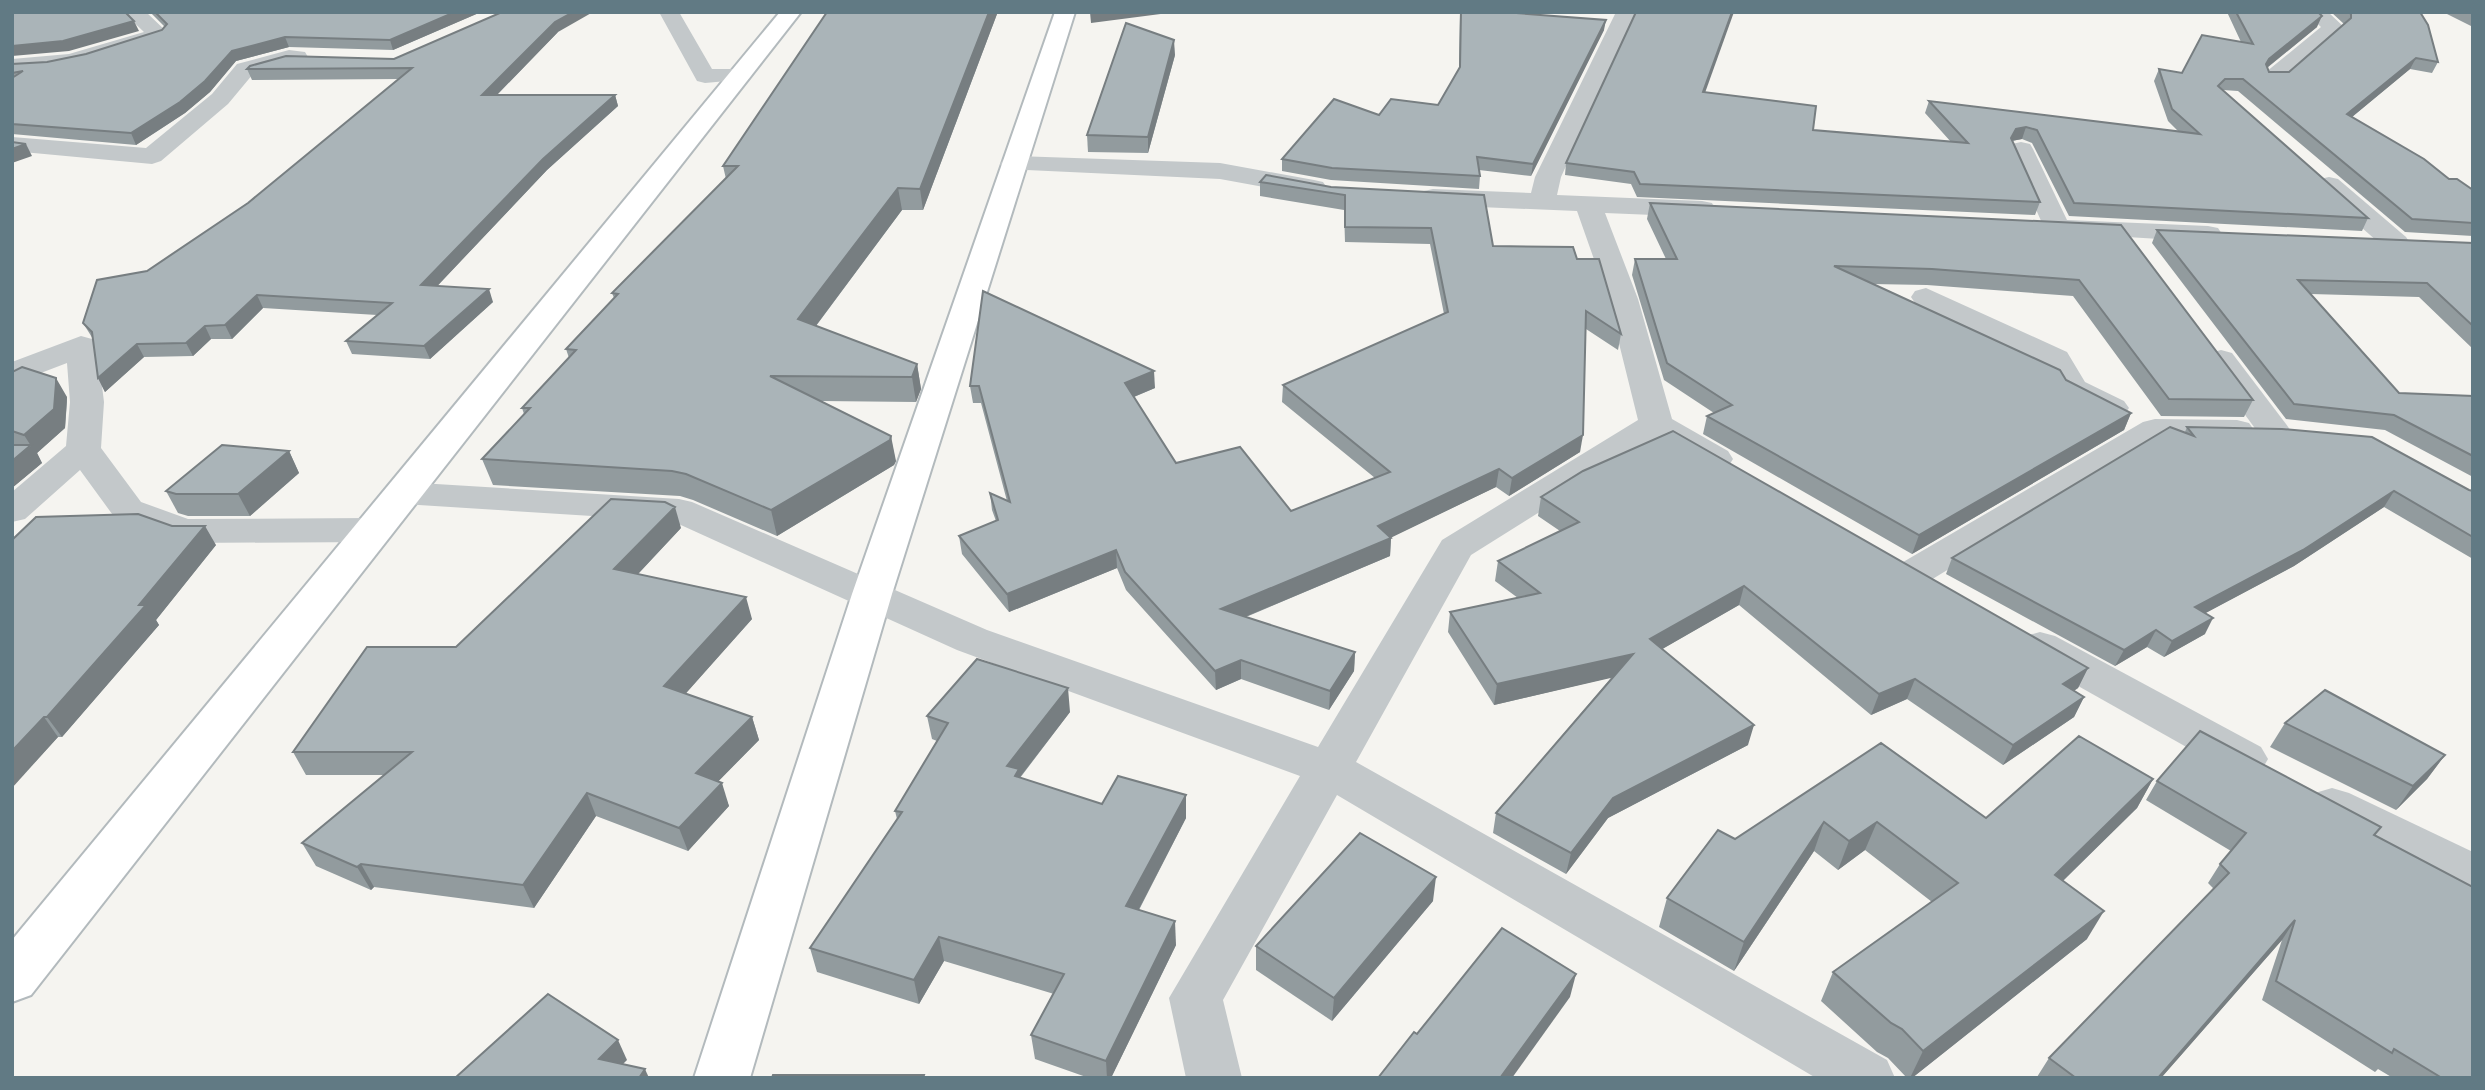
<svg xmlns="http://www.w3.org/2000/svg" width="2485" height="1090" viewBox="0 0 2485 1090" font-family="'Asap Condensed',sans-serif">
<rect width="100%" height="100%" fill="#f5f4f0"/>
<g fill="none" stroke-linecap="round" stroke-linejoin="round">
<!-- secondary casing -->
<g stroke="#b3babd" stroke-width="4">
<g id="secondary">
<polygon points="780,12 801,12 31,995 12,1002 12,940"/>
<polygon points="1055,12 1075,12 892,594 750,1078 694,1078 852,594"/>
</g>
</g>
<!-- street -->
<g fill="#c3c8ca" fill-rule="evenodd">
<path d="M123,12H146L169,34L166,38C116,56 66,72 12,73V59L69,54L144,32Z"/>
<polygon points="659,12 679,12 712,69 749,69 752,74 749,79 705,83 697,81"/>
<path d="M1616,12H1636L1561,177L1557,195L1702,201L1712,203L1715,209L1712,215L1702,217L1605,213L1638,299L1672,419L1728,451L1733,459L1728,467C1701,473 1678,452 1656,439L1471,555L1356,762L1887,1060L1895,1078H1816L1337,795L1223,1000L1242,1078H1186L1169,998L1300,776L957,650L672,521L403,504L390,501L385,493L390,485L403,482L679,499L692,502L987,630L1318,747L1442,540L1638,420L1608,299L1577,211L1433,205L1424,203L1420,197L1424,191L1433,189L1531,193L1535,177Z"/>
<polygon points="2305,12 2328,12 2344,27 2282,82 2266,82 2263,77 2266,72 2321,27"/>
<polygon points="289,50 305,52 308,57 305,62 253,74 228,104 161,161 152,164 12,151 12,137 146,148 212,94 237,64"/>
<polygon points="2021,142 2030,144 2033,149 2067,220 2208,226 2218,228 2222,234 2218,240 2208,242 2046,232 2009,149 2012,144"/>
<polygon points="1013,156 1220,163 1314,180 1323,182 1327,188 1323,194 1314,196 1220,179 1004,169 1000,164 1004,159"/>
<polygon points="2329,177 2338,179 2406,237 2410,243 2406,249 2396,251 2386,249 2320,191 2316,185 2320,179"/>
<polygon points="1926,288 2067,352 2085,382 2124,401 2129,408 2124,415 2112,418 2100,415 2060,395 2043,365 1915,303 1911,297 1915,291"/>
<polygon points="81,336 92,339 97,346 104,402 101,448 141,502 188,519 371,518 384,522 390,530 384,538 371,542 184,543 115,518 80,470 25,519 12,522 12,492 66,446 70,402 67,363 12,384 12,362"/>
<polygon points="2221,350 2232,353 2286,424 2291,431 2286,438 2274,441 2262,438 2205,360 2210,353"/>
<polygon points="2155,419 2237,420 2249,423 2254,430 2249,437 2237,440 2162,439 1926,583 1912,586 1898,583 1892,574 1898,565 2143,422"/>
<polygon points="2040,632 2055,636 2261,747 2268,759 2261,771 2245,776 2229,771 2025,656 2019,646 2025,636"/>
<polygon points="2332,788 2349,793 2473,852 2473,895 2455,889 2315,819 2308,806 2315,793"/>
</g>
<!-- secondary -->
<use href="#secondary" fill="#fff" fill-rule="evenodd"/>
</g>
<!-- wall -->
<g fill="#929b9e">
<polygon points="150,12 481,12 393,50 289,47 236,61 210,92 185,113 136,145 12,134 12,64 47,62 86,54 162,30 165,27"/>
<polygon points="827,12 1053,12 1052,13 997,14 923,210 902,210 816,326 917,364 921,389 916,402 821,401 896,461 894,465 777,536 693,500 680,496 493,485 482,459 524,414 522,408 569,358 566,349 614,298 612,293 726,179 723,166"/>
<polygon points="1460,12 1503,12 1604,30 1531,176 1479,170 1480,176 1479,189 1331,180 1282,171 1282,159 1379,115 1438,105 1459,69"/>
<polygon points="1581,12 1613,12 1612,13"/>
<polygon points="2227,12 2318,12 2317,27 2267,68 2269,72 2289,72 2344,24 2331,12 2420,12 2438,62 2432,73 2410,69 2352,117 2449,179 2473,190 2473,236 2405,232 2238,91 2223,90 2368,218 2362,231 2069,216 2032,143 2022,139 2012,141 2040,202 2035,215 1637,197 1631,184 1565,175 1566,163 1705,92 1813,130 1951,142 1925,113 1929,101 2179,132 2168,121 2154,81 2159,69 2182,73 2241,42"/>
<polygon points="2443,12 2473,12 2473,27"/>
<polygon points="558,32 497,95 615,95 618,106 547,170 437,286 493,302 430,359 352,354 346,341 377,315 263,308 232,339 211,339 193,356 144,357 105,392 98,378 93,339 83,323 147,271 248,203 399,79 252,80 247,69 394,59"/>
<polygon points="1175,55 1148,153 1088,152 1087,135"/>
<polygon points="1260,182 1331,187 1493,246 1577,259 1621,334 1618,350 1586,329 1580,452 1509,496 1496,487 1391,537 1390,556 1246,617 1355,652 1354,671 1329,710 1241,679 1216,690 1126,590 1117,568 1009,612 962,554 959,536 996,521 992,510 990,493 1007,501 981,403 973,403 970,386 1155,388 1134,397 1176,463 1291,511 1375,478 1282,402 1283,385 1444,314 1430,244 1345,242 1344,210 1260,196"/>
<polygon points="1650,203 2121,225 2253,400 2244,417 2161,416 2073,296 1927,285 1872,284 2131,413 2124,430 1912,554 1703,434 1707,416 1714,413 1664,380 1632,275 1635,259 1666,259 1647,219"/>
<polygon points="2157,230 2473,243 2473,349 2419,297 2311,294 2399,393 2473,396 2473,477 2385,430 2286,419 2152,243"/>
<polygon points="12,372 67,397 67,402 65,428 37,453 42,463 12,488"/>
<polygon points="2187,427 2473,491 2473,559 2384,507 2294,566 2205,613 2205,634 2164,657 2147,647 2115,666 1946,574 1952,558 2185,432"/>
<polygon points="289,451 299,473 250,516 188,516 178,513 166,491"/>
<polygon points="1541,497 2088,668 2078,688 2074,691 2084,697 2074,717 2003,765 1907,699 1871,715 1739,605 1662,649 1748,745 1608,818 1566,874 1493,833 1496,813 1612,677 1494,705 1448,632 1450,612 1518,598 1495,581 1498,561 1560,531 1538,516"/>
<polygon points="36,517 216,545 156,620 159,625 62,737 58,737 35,762"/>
<polygon points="681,528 638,574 752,619 685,694 752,717 759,740 718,781 729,806 688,851 596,816 534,908 374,887 371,890 316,866 302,843 384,775 306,775 293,752 456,647"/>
<polygon points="1070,712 1020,778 1102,804 1186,795 1186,818 1139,910 1176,945 1111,1078 1089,1078 1035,1059 1031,1035 1054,994 944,961 919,1004 817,972 810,948 897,819 895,811 937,741 932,739 927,716"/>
<polygon points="2285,723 2445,755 2427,779 2396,810 2270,747"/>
<polygon points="1881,743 1986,818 2153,779 2137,808 2063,881 2087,939 1912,1078 1907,1078 1888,1058 1877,1052 1821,1001 1833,972 1932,902 1865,850 1838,870 1814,851 1734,971 1659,927 1667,898 1735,839"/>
<polygon points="2157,781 2381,827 2375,835 2473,1078 2393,1078 2378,1069 2375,1072 2262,1000 2282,940 2161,1078 2038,1078 2037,1077 2049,1058 2214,889 2208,883 2220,864 2231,851 2146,800"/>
<polygon points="1433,901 1332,1021 1256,970 1256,946"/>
</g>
<!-- shaded-wall -->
<g fill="#777e81">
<polygon points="455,12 481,12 393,50 390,40"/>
<polygon points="573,12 593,12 558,32 486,106 482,95 555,22"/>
<polygon points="989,12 997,12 997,14 923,210 920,189"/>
<polygon points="1090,12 1176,12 1091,23"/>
<polygon points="1732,12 1734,12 1701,104 1703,92"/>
<polygon points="2322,16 2317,27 2264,70 2266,64 2269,59"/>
<polygon points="1606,20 1604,30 1531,176 1533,164"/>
<polygon points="134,21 139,31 69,51 12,56 12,46"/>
<polygon points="285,37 289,47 236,61 210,92 185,113 136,145 131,133 232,51"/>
<polygon points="1174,40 1175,55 1148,153 1148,137"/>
<polygon points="2416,58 2410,69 2341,126 2347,114"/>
<polygon points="615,95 618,106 547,170 426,298 421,285 543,159"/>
<polygon points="2026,127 2022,139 2011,141 2011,138 2016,129"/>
<polygon points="26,144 32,156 12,163 12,149"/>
<polygon points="898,188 902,210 803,343 798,319"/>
<polygon points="489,289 493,302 430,359 424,346"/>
<polygon points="257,295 263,308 232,339 225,325"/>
<polygon points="205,326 211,339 193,356 186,343"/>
<polygon points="137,344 144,357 105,392 98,378"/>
<polygon points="917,364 921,389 916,402 912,377"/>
<polygon points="1154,371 1155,388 1126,400 1125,383"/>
<polygon points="56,378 67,397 65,428 37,453 42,463 12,488 12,461 31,446 24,435"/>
<polygon points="2131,413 2124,430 1912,554 1919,535"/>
<polygon points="1583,435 1580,452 1509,496 1512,478"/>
<polygon points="891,436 896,461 894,465 777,536 771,510"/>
<polygon points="289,451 299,473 250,516 238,494"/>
<polygon points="1499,469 1496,487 1380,543 1391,538 1390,556 1221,627 1221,609 1378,526"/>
<polygon points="2394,491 2384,507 2294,566 2187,623 2195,607"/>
<polygon points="675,507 681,528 622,591 614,569"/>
<polygon points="205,526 216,545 156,620 159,625 62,737 47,717"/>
<polygon points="1116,550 1117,568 1009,612 1007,594"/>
<polygon points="1744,586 1739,605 1645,659 1650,639"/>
<polygon points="746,597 752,619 672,709 664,686"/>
<polygon points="2213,618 2205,634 2164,657 2172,641"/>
<polygon points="2156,630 2147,647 2115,666 2124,650"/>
<polygon points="1355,652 1354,671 1329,710 1330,691"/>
<polygon points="1633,654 1628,674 1494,705 1497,684"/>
<polygon points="1241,660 1241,679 1216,690 1215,671"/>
<polygon points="2088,668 2078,688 2053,704 2063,684"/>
<polygon points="1915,679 1907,699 1871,715 1879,694"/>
<polygon points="1068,688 1070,712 1020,777 1022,793 1007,766"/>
<polygon points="2084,697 2074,717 2003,765 2013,745"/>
<polygon points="44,717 58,737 12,788 12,751"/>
<polygon points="752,717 759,740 704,796 696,773"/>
<polygon points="1754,725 1748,745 1608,818 1566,874 1571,853 1613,798"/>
<polygon points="2445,755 2427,779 2396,810 2413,786"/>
<polygon points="2153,779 2137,808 2039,904 2055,875"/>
<polygon points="722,783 729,806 688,851 679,828"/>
<polygon points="587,793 596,816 534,908 523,885"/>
<polygon points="1186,795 1186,818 1128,930 1126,906"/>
<polygon points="1824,822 1814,851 1734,971 1744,942"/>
<polygon points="1877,822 1865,850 1838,870 1849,841"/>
<polygon points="361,864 374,887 371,890 357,867"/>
<polygon points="1436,877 1433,901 1332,1021 1334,998"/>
<polygon points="2104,911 2087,939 1912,1078 1910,1078 1923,1051"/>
<polygon points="2295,920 2282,940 2161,1078 2158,1078"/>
<polygon points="1175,921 1176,945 1111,1078 1107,1078 1106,1061"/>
<polygon points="939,937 944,961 919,1004 914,980"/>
<polygon points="1576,974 1570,997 1512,1078 1500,1078"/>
<polygon points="618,1040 627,1060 609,1078 599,1059"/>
<polygon points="645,1069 649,1078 639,1078"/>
</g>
<!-- building -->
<g fill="#aab4b8" stroke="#777e81" stroke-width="2">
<polygon points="12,12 125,12 134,21 63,41 12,46"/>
<polygon points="155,12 455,12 390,40 285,37 232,51 205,81 180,102 131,133 12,124 12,78 23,71 12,73 12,64 47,62 86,54 162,30 167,24"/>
<polygon points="502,12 573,12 555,22 482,95 615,95 543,159 421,285 489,289 424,346 346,341 392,303 257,295 225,325 205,326 186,343 137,344 98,378 92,332 83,323 97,280 147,271 248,203 412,68 247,69 250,66 286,56 394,59"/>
<polygon points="827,12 989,12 920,189 898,188 798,319 917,364 912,377 770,376 891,436 890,440 771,510 686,474 672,471 482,459 530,408 522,408 576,350 566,349 618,294 612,293 738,166 723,166"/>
<polygon points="1461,12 1503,12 1606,20 1533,164 1477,157 1480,176 1332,168 1282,159 1334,99 1379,115 1391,99 1438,105 1460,67"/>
<polygon points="1636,12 1732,12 1703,92 1816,106 1813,130 1968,143 1929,101 2200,134 2172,109 2159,69 2182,73 2202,35 2253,44 2236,12 2318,12 2322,16 2269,59 2266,64 2269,72 2289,72 2351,18 2351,14 2348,12 2420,12 2428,25 2438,62 2416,58 2347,114 2424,159 2449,179 2457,179 2473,190 2473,223 2412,219 2243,79 2225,79 2218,86 2368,218 2074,203 2037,130 2026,127 2016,129 2011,138 2040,202 1640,184 1634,172 1566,163"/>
<polygon points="1126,23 1174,40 1148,137 1087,135"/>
<polygon points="12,142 26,144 12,149"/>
<polygon points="1266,175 1331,187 1484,195 1493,246 1573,247 1577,259 1599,259 1621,334 1586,311 1583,435 1512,478 1499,469 1378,526 1391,538 1221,609 1355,652 1330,691 1241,660 1215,671 1125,572 1116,550 1007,594 959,536 998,520 990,493 1010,502 979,386 970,386 983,291 1154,371 1125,383 1176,463 1240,447 1291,511 1390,472 1283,385 1448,312 1431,228 1345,227 1345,195 1260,182"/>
<polygon points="1650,203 2121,225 2253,400 2169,399 2079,280 1932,269 1834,266 2060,370 2066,380 2131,413 1919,535 1707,416 1732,405 1667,363 1635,259 1677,259"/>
<polygon points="2157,230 2473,243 2473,326 2427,283 2298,280 2399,393 2473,396 2473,456 2394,415 2294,404"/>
<polygon points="22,367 56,378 56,383 54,409 24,435 12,431 12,372"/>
<polygon points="2170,427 2194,436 2187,427 2282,429 2372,437 2469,490 2473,491 2473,537 2394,491 2303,550 2195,607 2213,618 2172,641 2156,630 2124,650 1952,558"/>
<polygon points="1673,431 2088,668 2063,684 2084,697 2013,745 1915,679 1879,694 1744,586 1650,639 1754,725 1613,798 1571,853 1496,813 1633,654 1497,684 1450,612 1540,593 1498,561 1579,522 1541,497 1583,471"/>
<polygon points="12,445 31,445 12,461"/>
<polygon points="222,445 289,451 238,494 176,494 166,491"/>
<polygon points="611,499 665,502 675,507 614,569 746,597 664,686 752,717 696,773 722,783 679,828 587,793 523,885 361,864 357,867 302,843 412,752 293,752 367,647 456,647"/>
<polygon points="138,514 172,526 205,526 139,605 146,605 47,717 44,717 12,751 12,540 36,517"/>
<polygon points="977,659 1068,688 1007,766 1019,769 1015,776 1102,804 1118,776 1186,795 1126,906 1175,921 1106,1061 1031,1035 1064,974 939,937 914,980 810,948 902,812 895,811 948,723 927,716"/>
<polygon points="2325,690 2445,755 2413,786 2285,723"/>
<polygon points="2200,731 2381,827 2374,835 2473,887 2473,1078 2442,1078 2394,1049 2392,1053 2276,981 2295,920 2158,1078 2076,1078 2049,1058 2229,873 2220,864 2246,833 2157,781"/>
<polygon points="2079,736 2153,779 2055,875 2104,911 1923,1051 1902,1029 1891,1023 1833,972 1958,883 1877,822 1849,841 1824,822 1744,942 1667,898 1718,830 1735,839 1881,743 1986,818"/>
<polygon points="1360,833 1436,877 1334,998 1256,946"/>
<polygon points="1502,928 1576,974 1500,1078 1378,1078 1414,1032 1417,1034"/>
<polygon points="548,994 618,1040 599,1059 645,1069 639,1078 455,1078"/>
<polygon points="773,1075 924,1075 923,1078 772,1078"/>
</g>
<!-- border -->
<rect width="2485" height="1090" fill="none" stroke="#617a84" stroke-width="28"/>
</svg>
